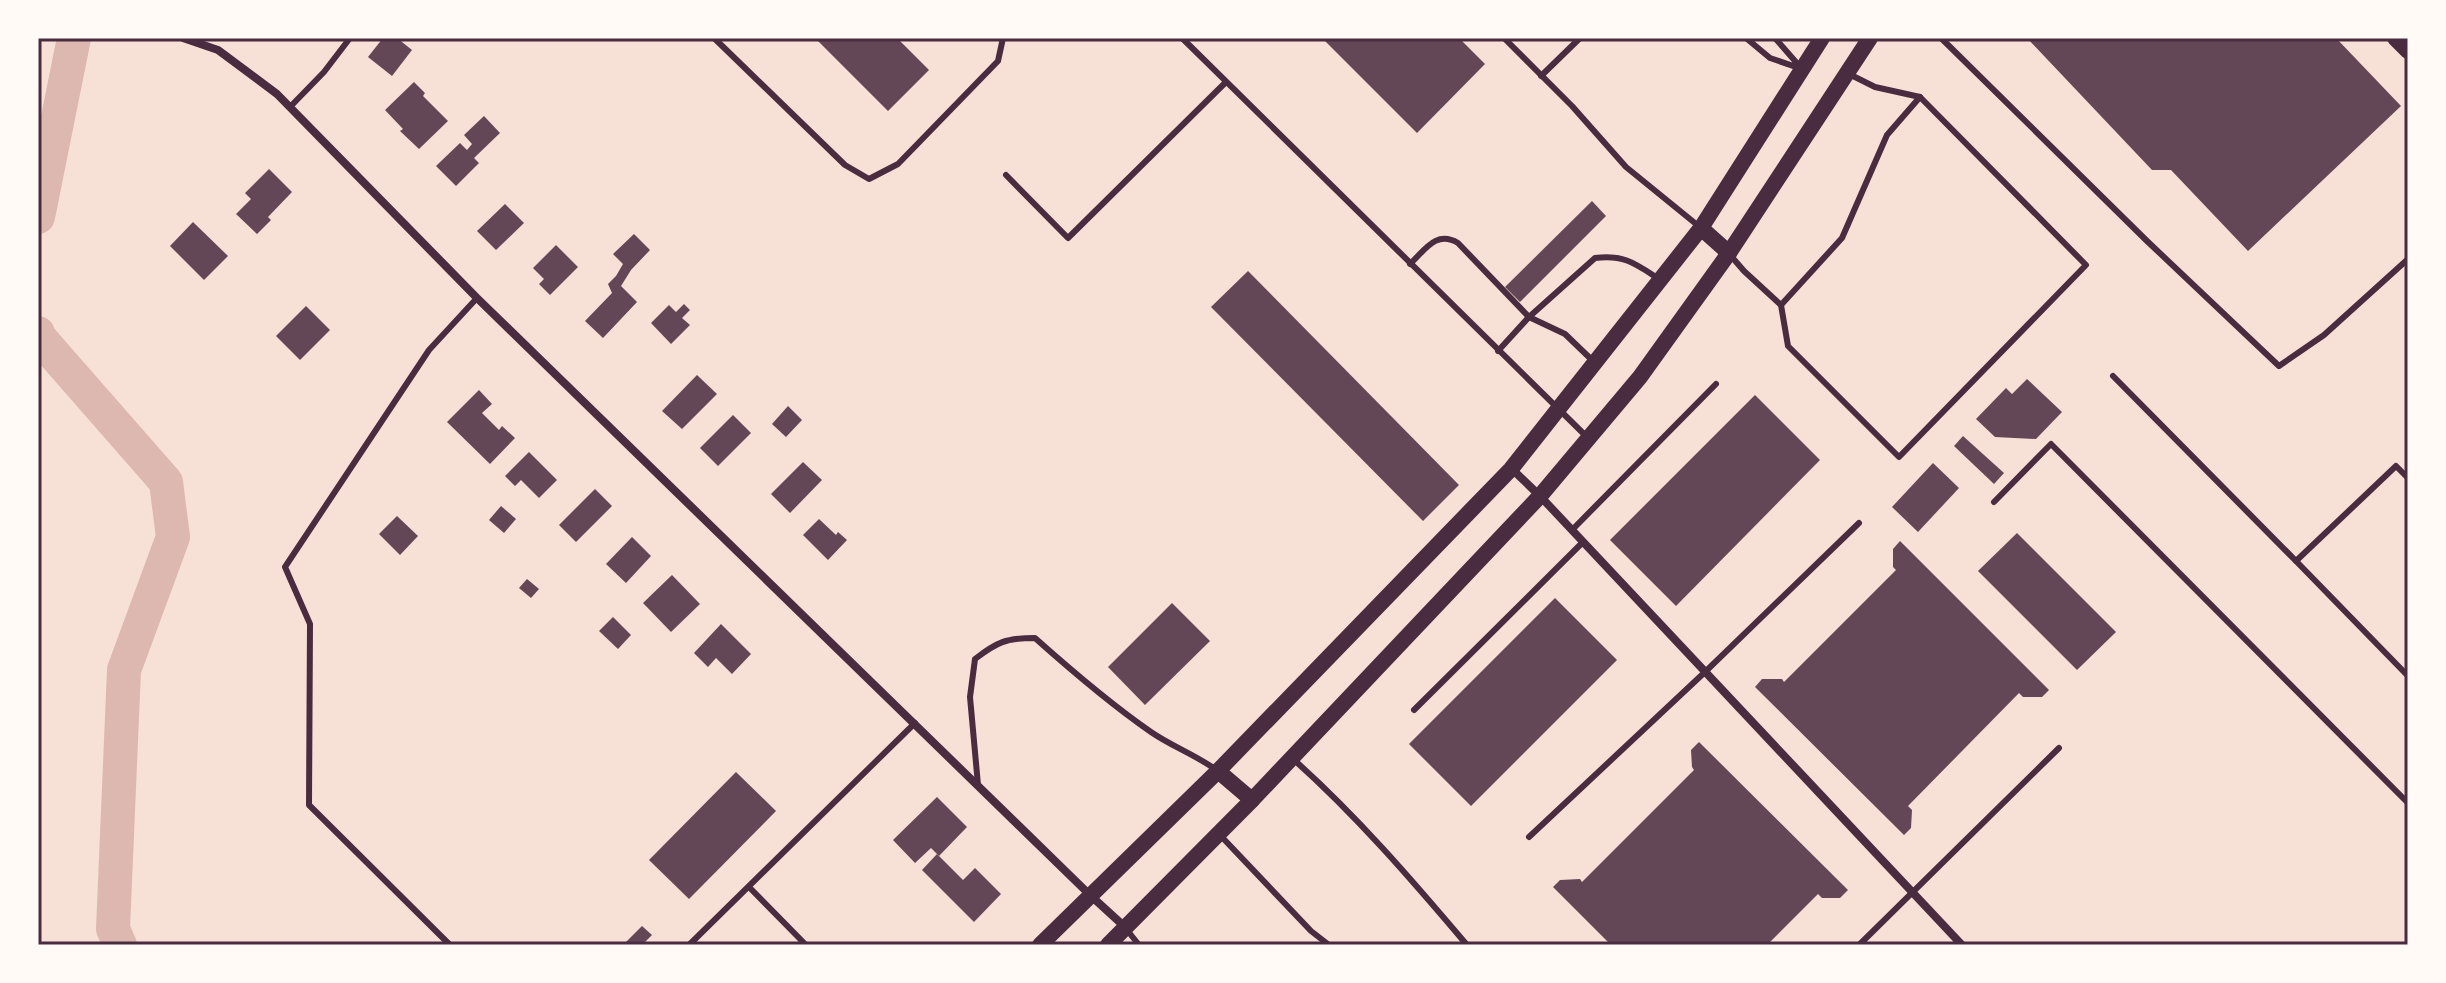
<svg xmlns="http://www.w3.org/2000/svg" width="2446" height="983" viewBox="0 0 2446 983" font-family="Jost,sans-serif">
<rect width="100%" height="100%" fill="#f7e1d7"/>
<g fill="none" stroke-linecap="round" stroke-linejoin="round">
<!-- river -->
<g stroke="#dcb8b0" stroke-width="34">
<polyline points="38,217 74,38"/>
<polyline points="38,333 39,337 166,482 173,537 124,670 113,929 120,945"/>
</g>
</g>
<!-- building -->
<g fill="#644757">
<polygon points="383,38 397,38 412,50 392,76 368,57"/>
<polygon points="815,38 897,38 929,70 888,111"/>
<polygon points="1322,38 1459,38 1485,64 1417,133"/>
<polygon points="2027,38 2336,38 2401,106 2248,251 2171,170 2152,170"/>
<polygon points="414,82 425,93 423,96 448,121 419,149 400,131 403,129 385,110"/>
<polygon points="484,116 500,133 474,158 479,163 456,186 436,166 460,143 467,150 472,144 464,135"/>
<polygon points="269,169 292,192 268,217 271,220 257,234 236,214 251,199 245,193"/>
<polygon points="1592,201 1606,216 1520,302 1505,287"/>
<polygon points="505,204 524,223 496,250 477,231"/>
<polygon points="193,222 228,256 204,280 170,246"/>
<polygon points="634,234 650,250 631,270 621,286 637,302 603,338 585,321 612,293 608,284 616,276 623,264 613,254"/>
<polygon points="556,245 578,267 550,295 539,284 544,279 533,268"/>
<polygon points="1248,271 1459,485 1423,521 1211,307"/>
<polygon points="684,304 690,310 682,318 690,325 671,344 651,323 669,305 676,312"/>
<polygon points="306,306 330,330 300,360 276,336"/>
<polygon points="697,375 717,394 682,429 662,411"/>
<polygon points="2027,379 2062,412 2036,439 1995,437 1976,419 2006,388 2012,394"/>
<polygon points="479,390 492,404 482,413 499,430 502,426 515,438 490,464 447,422"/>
<polygon points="1755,395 1820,460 1676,606 1610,540"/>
<polygon points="788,406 802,420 786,437 772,424"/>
<polygon points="733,415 751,433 718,466 700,448"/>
<polygon points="1963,436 2004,473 1994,484 1954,446"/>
<polygon points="529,452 557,480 539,498 521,480 515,486 505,476"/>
<polygon points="803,462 822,480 790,513 771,494"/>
<polygon points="1933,463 1959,488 1918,532 1892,507"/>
<polygon points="595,489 612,506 576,542 559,525"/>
<polygon points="501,506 516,519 504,533 489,520"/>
<polygon points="397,516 418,536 400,555 379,534"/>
<polygon points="819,519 836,535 838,532 847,540 828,560 803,535"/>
<polygon points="2017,533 2116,632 2077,670 1978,571"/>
<polygon points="632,537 651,556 626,583 606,564"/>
<polygon points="1900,541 2049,690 2042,697 2023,697 2019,693 1908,806 1912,810 1911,828 1904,835 1755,687 1762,679 1782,679 1784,682 1896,570 1893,567 1893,549"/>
<polygon points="672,575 700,604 671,632 643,603"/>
<polygon points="527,579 539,589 531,598 519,588"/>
<polygon points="1555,598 1617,660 1471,806 1409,744"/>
<polygon points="1172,603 1210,641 1145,705 1108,667"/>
<polygon points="613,617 631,635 618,649 599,631"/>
<polygon points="721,624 751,654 732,674 716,658 708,667 694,653"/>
<polygon points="1699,742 1848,890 1840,898 1822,898 1818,894 1767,945 1611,945 1553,887 1560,880 1580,879 1582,882 1694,770 1692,767 1691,750"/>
<polygon points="736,772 776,811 689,899 649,860"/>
<polygon points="937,797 967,827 939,856 931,848 915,863 893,840"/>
<polygon points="937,854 963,880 975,868 1001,894 974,922 922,870"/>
<polygon points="642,926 652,935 642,945 623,945"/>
</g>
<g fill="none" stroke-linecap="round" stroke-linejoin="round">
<!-- service -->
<g stroke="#4a2c40" stroke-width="6">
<polyline points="714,38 845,165 869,179 898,164 998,61 1003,38"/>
<polyline points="1182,38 1586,436"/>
<polyline points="1504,38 1572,106 1626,167 1701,228"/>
<polyline points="1746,38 1770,58 1802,69 1775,38"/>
<polyline points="1941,38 2147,241 2279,366 2324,335 2408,259"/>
<polyline points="1541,76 1580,38"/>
<polyline points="290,107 324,72 350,38"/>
<polyline points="1006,175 1068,238 1226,82"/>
<polyline points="1731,256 1744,271 1781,305 1788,346 1899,457 2086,265 1920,97 1875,87 1849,74"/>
<path d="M1410,264C1425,250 1436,230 1458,243L1529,317L1565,334L1593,361"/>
<polyline points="1781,305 1842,238 1887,135 1920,97"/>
<path d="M1498,351L1529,317L1595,258C1624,254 1636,264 1659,279"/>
<polyline points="2113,376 2296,561 2396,466 2408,478"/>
<polyline points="1994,502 2051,444 2408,803"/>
<polyline points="1572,530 1716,384"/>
<polyline points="2296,561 2408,676"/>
<polyline points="1414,710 1583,542"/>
<path d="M1292,758C1356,815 1412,880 1467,945"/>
<path d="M978,785L970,697L975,659C997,642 1006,638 1035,638C1072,671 1109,703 1151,732C1171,746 1194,754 1215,769"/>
<polyline points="1219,834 1311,931 1329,945"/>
<polyline points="1529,837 1705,672 1859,523"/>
<polyline points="749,887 806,945"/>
<polyline points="1127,930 1139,945"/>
<polyline points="450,945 309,805 310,624 285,567 429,350 477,298"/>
<polyline points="689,945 915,723"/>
<polyline points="1859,945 2059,748"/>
</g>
<!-- minor -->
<g stroke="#4a2c40" stroke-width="8">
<polyline points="183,38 218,50 277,94 477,298 1090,895 1125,927"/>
<polyline points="1512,469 1540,496 1962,945"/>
</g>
<!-- secondary -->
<g stroke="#4a2c40" stroke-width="16">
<polyline points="2395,38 2408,51"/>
<polyline points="1701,228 1729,253"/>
<polyline points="1218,771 1252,800"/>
<polyline points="1040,945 1218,771 1511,469 1701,228 1822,38"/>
<polyline points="1108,945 1252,800 1540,496 1640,377 1729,253 1870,38"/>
</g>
</g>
<!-- border -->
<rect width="2446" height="983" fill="none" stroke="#fffaf5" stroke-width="80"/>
<rect x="40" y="40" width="2366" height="903" fill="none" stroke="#4a2c40" stroke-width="3"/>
</svg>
